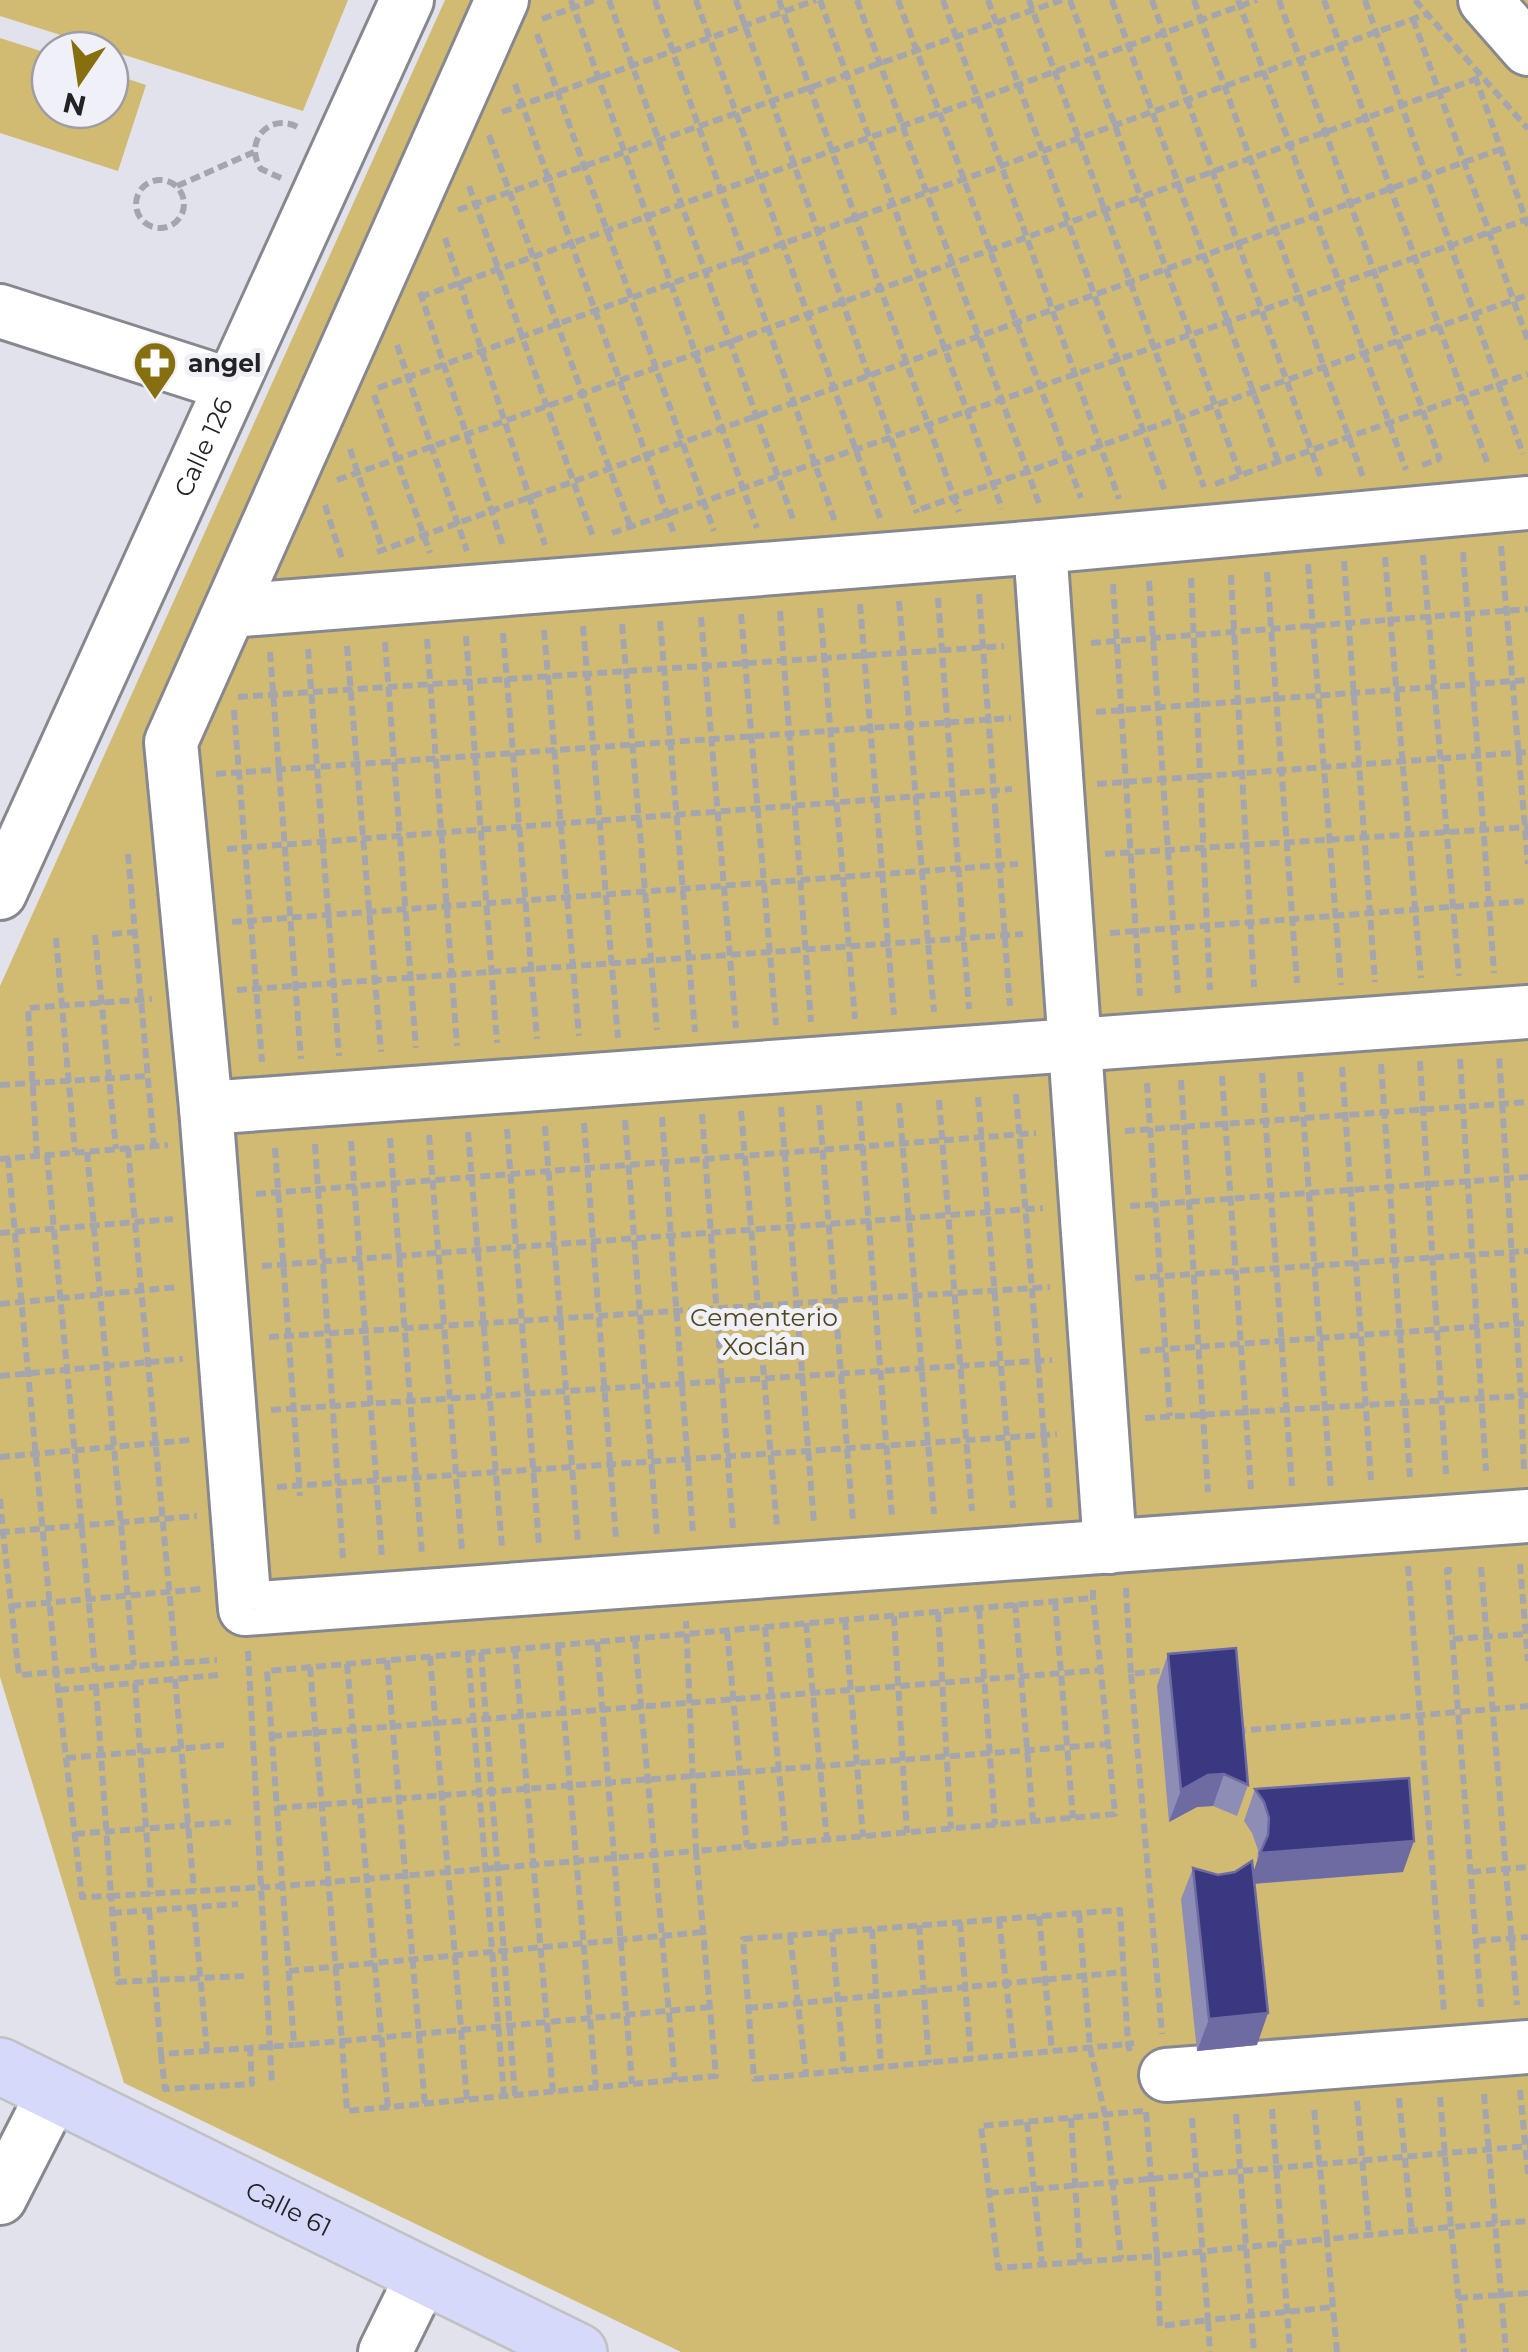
<svg xmlns="http://www.w3.org/2000/svg" width="1528" height="2352" viewBox="0 0 1528 2352" font-family="Montserrat,sans-serif">
<rect width="100%" height="100%" fill="#e1e2eb"/>
<!-- green -->
<g fill="#d1bb73">
<polygon points="0,0 348,0 303,111 0,16"/>
<polygon points="445,0 1528,0 1528,2352 681,2352 124,2083 0,1677 0,986"/>
<polygon points="0,38 50,54 50,110 110,110 110,73 146,85 118,171 0,133"/>
</g>
<g fill="none" stroke-linecap="round" stroke-linejoin="round">
<!-- minor casing -->
<g stroke="#87888f" stroke-width="58">
<g id="minor">
<polyline points="502,0 171,742 206,1108 245,1609 1528,1516"/>
<polyline points="1485,0 1528,49"/>
<polyline points="0,311 231,385"/>
<polyline points="1040,547 1110,1547"/>
<polyline points="230,611 1040,547 1528,503"/>
<path id="s1" d="M0,893L407,0"/>
<polyline points="206,1108 1528,1012"/>
<polyline points="1166,2075 1528,2047"/>
<polyline points="0,2198 54,2092"/>
<polyline points="385,2352 423,2275"/>
</g>
</g>
<!-- major casing -->
<g stroke="#c1c1c2" stroke-width="60">
<g id="major">
<path id="s2" d="M0,2066L579,2352"/>
</g>
</g>
<!-- path -->
<g stroke="#a5a6ad" stroke-width="6" stroke-dasharray="10 5" stroke-linecap="butt">
<polyline points="571,0 757,528"/>
<polyline points="609,0 794,522"/>
<polyline points="655,0 835,522"/>
<polyline points="696,0 880,518"/>
<polyline points="736,0 917,513"/>
<polyline points="779,0 959,512"/>
<polyline points="820,0 1002,509"/>
<polyline points="857,0 1040,506"/>
<polyline points="898,0 1081,498"/>
<polyline points="943,0 1119,499"/>
<polyline points="988,0 1166,494"/>
<polyline points="1029,0 1204,487"/>
<polyline points="1070,0 1240,475"/>
<polyline points="1112,0 1278,461"/>
<polyline points="1152,0 1321,478"/>
<polyline points="1194,0 1363,477"/>
<polyline points="1238,0 1406,470"/>
<polyline points="1279,0 1440,460"/>
<polyline points="1324,0 1488,465"/>
<polyline points="1365,0 1523,454"/>
<polyline points="1415,0 1528,129"/>
<polyline points="542,19 595,0"/>
<polyline points="1413,19 1528,341"/>
<polyline points="537,34 714,531"/>
<polyline points="1475,76 1528,226"/>
<polyline points="515,84 674,534"/>
<polyline points="502,112 816,0"/>
<polyline points="489,135 631,528"/>
<path d="M281,178L261,169C242,140 272,110 301,129"/>
<circle cx="160" cy="204" r="24"/>
<polyline points="177,186 254,152"/>
<polyline points="469,186 593,537"/>
<polyline points="458,210 1062,0"/>
<polyline points="445,238 545,545"/>
<polyline points="420,292 503,546"/>
<polyline points="420,297 1257,0"/>
<polyline points="397,345 467,551"/>
<polyline points="378,388 1427,14"/>
<polyline points="374,395 430,553"/>
<polyline points="350,449 383,551"/>
<polyline points="1422,465 1440,459"/>
<polyline points="337,480 1482,77"/>
<polyline points="1215,484 1528,374"/>
<polyline points="325,505 342,559"/>
<polyline points="921,509 1528,295"/>
<polyline points="612,533 1528,219"/>
<polyline points="1501,546 1528,864"/>
<polyline points="377,552 1501,149"/>
<polyline points="1463,552 1494,973"/>
<polyline points="1423,555 1459,976"/>
<polyline points="1385,557 1421,978"/>
<polyline points="1344,561 1375,982"/>
<polyline points="1308,564 1341,985"/>
<polyline points="1267,572 1297,983"/>
<polyline points="1231,575 1254,987"/>
<polyline points="1191,578 1210,990"/>
<polyline points="1149,581 1178,993"/>
<polyline points="1113,584 1140,996"/>
<polyline points="979,594 1010,1006"/>
<polyline points="938,598 969,1009"/>
<polyline points="899,601 934,1012"/>
<polyline points="860,604 894,1015"/>
<polyline points="820,608 855,1019"/>
<polyline points="780,611 811,1022"/>
<polyline points="741,614 776,1025"/>
<polyline points="701,617 736,1028"/>
<polyline points="660,621 695,1032"/>
<polyline points="622,624 657,1030"/>
<polyline points="583,626 618,1038"/>
<polyline points="544,630 579,1036"/>
<polyline points="503,633 537,1039"/>
<polyline points="466,636 497,1043"/>
<polyline points="427,639 457,1046"/>
<polyline points="385,642 416,1048"/>
<polyline points="1091,643 1528,609"/>
<polyline points="347,646 381,1052"/>
<polyline points="308,649 339,1056"/>
<polyline points="270,652 301,1059"/>
<polyline points="238,697 1004,646"/>
<polyline points="234,710 262,1062"/>
<polyline points="1096,712 1528,680"/>
<polyline points="216,774 1011,718"/>
<polyline points="1097,784 1528,752"/>
<polyline points="227,849 1012,789"/>
<polyline points="128,854 154,1146"/>
<polyline points="1105,854 1528,827"/>
<polyline points="232,922 1018,864"/>
<polyline points="1110,933 1528,901"/>
<polyline points="112,934 135,932"/>
<polyline points="95,935 116,1149"/>
<polyline points="56,938 75,1152"/>
<polyline points="237,990 1023,934"/>
<polyline points="1460,1059 1486,1471"/>
<polyline points="1420,1061 1446,1474"/>
<polyline points="1381,1064 1410,1477"/>
<polyline points="1342,1067 1371,1480"/>
<polyline points="1300,1072 1331,1489"/>
<polyline points="1262,1073 1292,1486"/>
<polyline points="1222,1076 1251,1489"/>
<polyline points="1181,1080 1208,1492"/>
<polyline points="1147,1083 1170,1416"/>
<polyline points="0,1085 148,1076"/>
<polyline points="1016,1094 1050,1510"/>
<polyline points="978,1097 1013,1508"/>
<polyline points="939,1100 972,1511"/>
<polyline points="859,1101 892,1517"/>
<polyline points="899,1103 934,1514"/>
<polyline points="819,1105 853,1521"/>
<polyline points="781,1107 814,1524"/>
<polyline points="741,1111 777,1527"/>
<polyline points="702,1114 733,1530"/>
<polyline points="662,1117 693,1533"/>
<polyline points="625,1120 657,1536"/>
<polyline points="584,1123 616,1539"/>
<polyline points="545,1126 578,1542"/>
<polyline points="507,1129 539,1545"/>
<polyline points="1125,1131 1528,1102"/>
<polyline points="468,1132 502,1548"/>
<polyline points="429,1135 462,1551"/>
<polyline points="390,1138 422,1554"/>
<polyline points="351,1141 382,1558"/>
<polyline points="315,1144 343,1560"/>
<polyline points="128,1148 176,1663"/>
<polyline points="275,1148 300,1496"/>
<polyline points="87,1152 134,1666"/>
<polyline points="47,1155 95,1669"/>
<polyline points="37,1156 28,1008 152,999"/>
<polyline points="8,1158 56,1672 217,1660"/>
<polyline points="0,1159 168,1145"/>
<polyline points="256,1194 1036,1133"/>
<polyline points="1130,1206 1528,1177"/>
<polyline points="0,1233 173,1219"/>
<polyline points="262,1266 1043,1208"/>
<polyline points="1135,1278 1528,1251"/>
<polyline points="0,1304 178,1287"/>
<polyline points="269,1337 1050,1287"/>
<polyline points="1140,1351 1528,1323"/>
<polyline points="0,1376 183,1359"/>
<polyline points="271,1410 1052,1360"/>
<polyline points="1145,1418 1521,1396 1499,1055"/>
<polyline points="0,1457 190,1440"/>
<polyline points="1524,1469 1521,1396 1528,1395"/>
<polyline points="277,1487 1057,1434"/>
<polyline points="0,1499 3,1532 197,1516"/>
<polyline points="0,1532 3,1532 19,1675 56,1672 82,1897 111,1896 118,1982 155,1980 161,2054 294,2045"/>
<polyline points="1520,1564 1528,1661"/>
<polyline points="1408,1566 1444,2012"/>
<polyline points="1481,1567 1517,2005"/>
<polyline points="1452,1570 1447,1570 1481,2007"/>
<polyline points="1126,1588 1131,1674 1167,1670"/>
<path d="M1093,1590V1598C1101,1670 1108,1742 1115,1814L696,1851L716,2076L347,2111L342,2041L294,2045L267,1671L1093,1598"/>
<polyline points="1055,1601 1073,1818"/>
<polyline points="1015,1603 1033,1821"/>
<polyline points="11,1606 201,1589"/>
<polyline points="979,1609 995,1825"/>
<polyline points="938,1612 951,1829"/>
<polyline points="894,1616 907,1833"/>
<polyline points="845,1620 863,1837"/>
<polyline points="806,1623 827,1840"/>
<polyline points="765,1627 786,1844"/>
<polyline points="727,1631 747,1847"/>
<polyline points="635,1639 675,2080"/>
<polyline points="1453,1639 1527,1634"/>
<polyline points="597,1642 632,2084"/>
<polyline points="558,1646 596,2088"/>
<polyline points="515,1649 553,2093"/>
<polyline points="248,1651 272,2084"/>
<polyline points="481,1652 515,2096"/>
<polyline points="468,1653 504,2097"/>
<polyline points="430,1656 467,2101"/>
<polyline points="387,1660 425,2105"/>
<polyline points="347,1664 388,2109"/>
<polyline points="310,1667 342,2041 710,2007"/>
<polyline points="1131,1674 1162,2034"/>
<polyline points="175,1679 194,1891"/>
<polyline points="135,1683 151,1894"/>
<polyline points="96,1686 111,1896 283,1886 696,1851 686,1621"/>
<polyline points="59,1690 218,1675"/>
<polyline points="1236,1731 1528,1706"/>
<polyline points="272,1736 1101,1670"/>
<polyline points="66,1758 224,1745"/>
<polyline points="277,1808 1108,1744"/>
<polyline points="75,1834 231,1822"/>
<polyline points="1471,1872 1528,1867"/>
<polyline points="194,1907 207,2051"/>
<polyline points="149,1910 155,1980 244,1976"/>
<polyline points="112,1913 238,1904"/>
<polyline points="1079,1913 1090,2048 1105,2115 1121,2259"/>
<polyline points="1039,1916 1052,2051"/>
<polyline points="999,1919 1014,2055"/>
<polyline points="960,1922 971,2059"/>
<polyline points="919,1925 929,2063"/>
<polyline points="872,1929 881,2067"/>
<polyline points="832,1932 844,2070"/>
<polyline points="790,1935 806,2074"/>
<polyline points="1476,1941 1528,1937"/>
<polyline points="289,1971 703,1932"/>
<polyline points="748,2008 1124,1972"/>
<polyline points="1130,2051 1128,2044 1120,1910 743,1939 754,2079 1128,2044 1134,2043"/>
<polyline points="161,2054 165,2089 252,2084 250,2048"/>
<polyline points="1520,2090 1528,2174"/>
<polyline points="1484,2094 1506,2352"/>
<polyline points="1440,2097 1451,2227 1528,2221"/>
<polyline points="1399,2098 1412,2231"/>
<polyline points="1357,2101 1369,2235"/>
<polyline points="1272,2109 1290,2352"/>
<polyline points="1143,2111 981,2126 998,2268 1157,2256 1160,2326 1208,2320 1210,2352"/>
<polyline points="1146,2112 1157,2256 1327,2239 1314,2108"/>
<polyline points="1236,2114 1254,2352"/>
<polyline points="1071,2118 1080,2262"/>
<polyline points="1192,2118 1208,2320 1333,2307"/>
<polyline points="1027,2122 1042,2264"/>
<polyline points="989,2193 1528,2146"/>
<polyline points="1458,2298 1528,2293"/>
<polyline points="1337,2352 1327,2239 1451,2227 1464,2352"/>
</g>
<!-- minor -->
<use href="#minor" stroke="#fff" stroke-width="52"/>
<!-- major -->
<use href="#major" stroke="#d6d9fa" stroke-width="55"/>
</g>
<!-- wall -->
<g fill="#8e8db6">
<polygon points="1168,1654 1248,1785 1237,1816 1213,1806 1197,1807 1169,1822 1157,1686"/>
<polygon points="1255,1789 1403,1872 1255,1884 1257,2045 1197,2051 1181,1899 1193,1868 1218,1875 1254,1872 1257,1862 1258,1850 1252,1833 1244,1821"/>
</g>
<!-- shaded-wall -->
<g fill="#6d6ba2">
<polygon points="1224,1774 1213,1806 1197,1807 1169,1822 1181,1790 1208,1775"/>
<polygon points="1414,1841 1403,1872 1249,1884 1260,1853"/>
<polygon points="1268,2013 1257,2045 1197,2051 1209,2019"/>
</g>
<!-- building -->
<g fill="#3b3882" stroke="#6d6ba2" stroke-width="2.5">
<polygon points="1236,1648 1248,1785 1224,1774 1208,1775 1181,1790 1168,1654"/>
<polygon points="1409,1778 1414,1841 1260,1853 1268,1835 1269,1818 1264,1802 1255,1789"/>
<polygon points="1252,1861 1268,2013 1209,2019 1193,1868 1218,1875 1235,1872"/>
</g>
<!-- icons -->
<defs>
<g id="pharmacy-pin" transform="scale(2.25)"><path d="M0 17L-7.5 6A9.5 9.5 0 1 1 7.5 6Z" fill="#876f0f" stroke="#eff0f8"/><path d="M-2-6h4v4h4v4h-4v4h-4v-4h-4v-4h4Z" fill="#fff"/></g>
</defs>
<g fill-rule="evenodd">
<use href="#pharmacy-pin" x="155" y="363"/>
</g>
<g text-anchor="middle" stroke-width="10" stroke-linejoin="round" paint-order="stroke">
<!-- poi labels -->
<g font-size="25" font-weight="bold" fill="#232326" stroke="#eff0f8" text-anchor="start">
<text x="188" y="372">angel</text>
</g>
<!-- street labels -->
<g font-size="25" fill="#232326" stroke="#eff0f8">
<text dy="9" stroke="none"><textPath href="#s1" startOffset="490">Calle 126</textPath></text>
<text dy="9" stroke="none"><textPath href="#s2" startOffset="322">Calle 61</textPath></text>
</g>
<!-- park labels -->
<g font-size="25" fill="#51451c" stroke="#eff0f8">
<text x="764" y="1326">Cementerio<tspan x="764" dy="29">Xoclán</tspan></text>
</g>
</g>
<!-- north arrow -->
<g transform="translate(80 80) rotate(193)"><circle r="48" fill="#eff0f8" stroke="#9d9ea4" stroke-width="2.5"/>
<path d="M0-8L18 38L0 25L-18 38Z" fill="#876f0f"/>
<text y="-15" font-size="28" font-weight="bold" text-anchor="middle" fill="#232326">N</text>
</g>
</svg>
